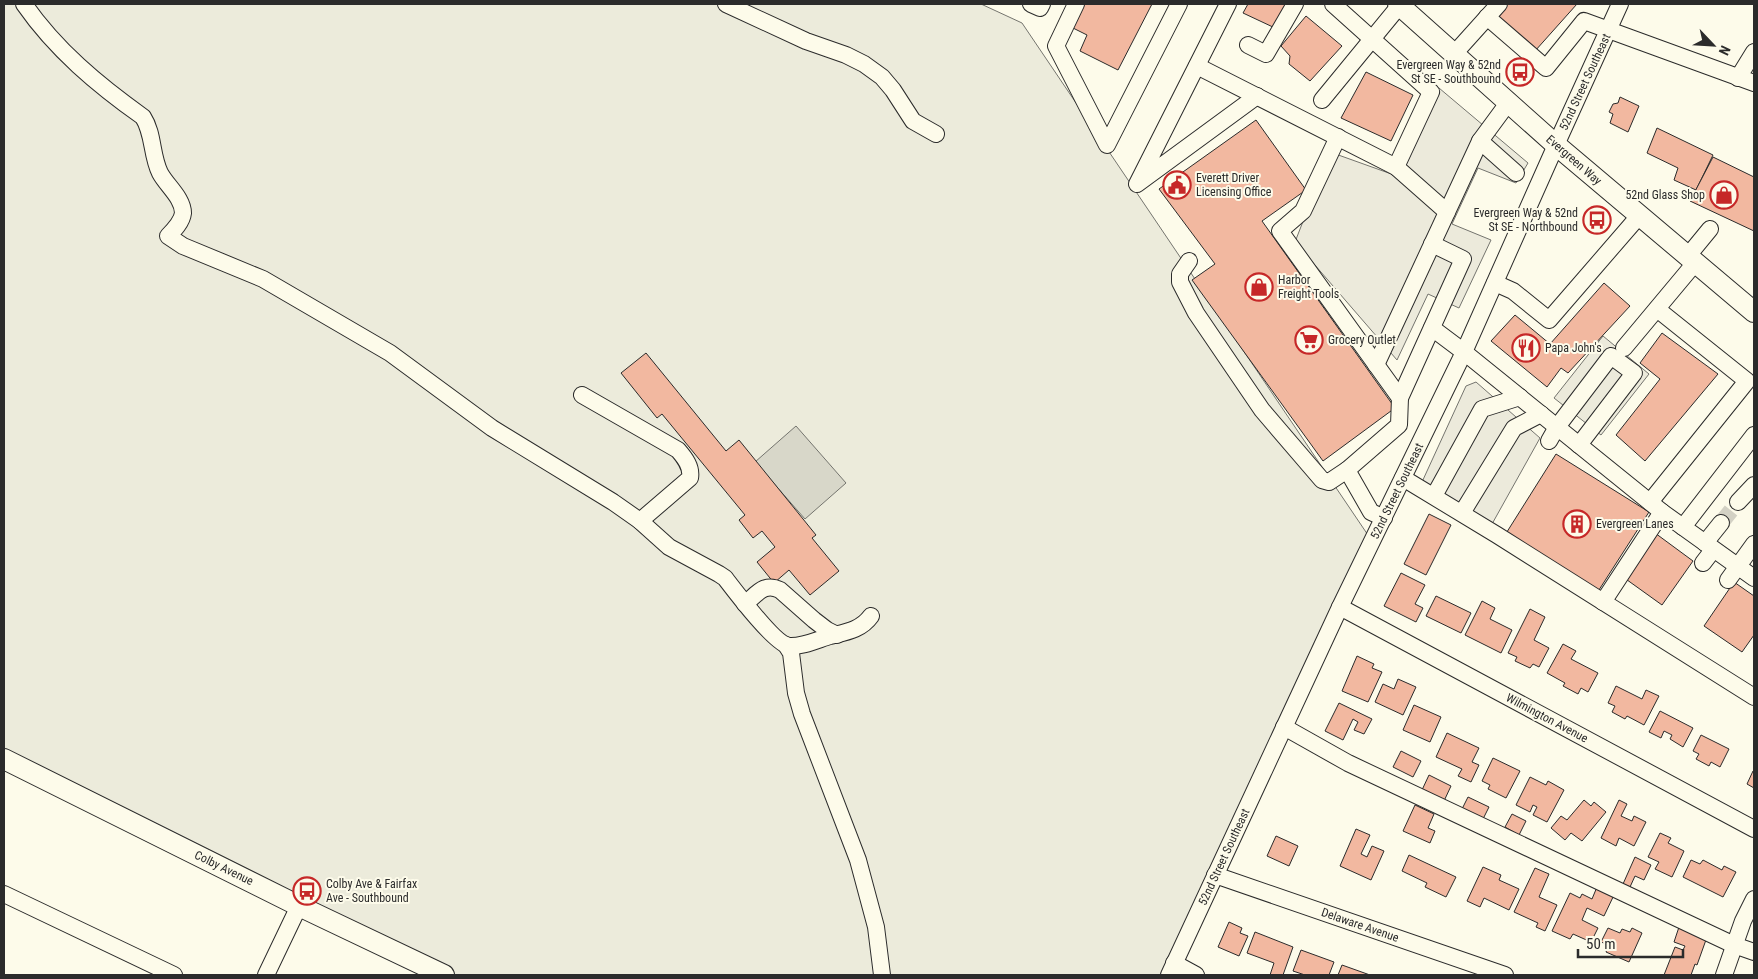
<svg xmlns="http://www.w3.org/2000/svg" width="1758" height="979" viewBox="0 0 1758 979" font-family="'Roboto Condensed',sans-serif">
<rect width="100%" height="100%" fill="#fdfbea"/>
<!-- green -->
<polygon fill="#ecebdb" stroke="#74746e" points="4,4 981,4 1022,23 1372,541 1169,975 444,975 4,759"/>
<!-- parking -->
<g fill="#eceadb" stroke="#74746e">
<polygon points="1439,88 1528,163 1516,183 1478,168 1452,224 1491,240 1459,308 1428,294 1397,360 1295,242 1330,152 1397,176"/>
<polygon points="1603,336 1649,374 1601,435 1554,398"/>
<polygon points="1476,382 1540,438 1492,524 1422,482 1466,386"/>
</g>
<!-- water -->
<polygon fill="#d8d7c9" stroke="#74746e" points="796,426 846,483 805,519 755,462"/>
<!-- building -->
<g fill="#f2b8a0" stroke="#2b2b2b">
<polygon points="1083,4 1152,4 1118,70 1080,51 1087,35 1071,27"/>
<polygon points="1248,4 1288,4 1275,28 1243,13"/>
<polygon points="1502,4 1577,4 1535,51 1494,14"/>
<polygon points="1306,16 1342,46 1310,81 1289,64 1290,56 1281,46"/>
<polygon points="1366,72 1413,95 1391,141 1341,118"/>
<polygon points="1620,97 1639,106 1628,132 1610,123 1613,114 1609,112 1613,104 1618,103"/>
<polygon points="1256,120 1306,190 1262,221 1395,408 1323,461 1192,280 1215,264 1159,189"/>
<polygon points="1657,128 1713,155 1696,190 1674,180 1678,168 1647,153"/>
<polygon points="1713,157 1754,177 1754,231 1690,201"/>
<polygon points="1604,283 1630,306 1568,373 1561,368 1547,387 1491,341 1515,315 1550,344"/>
<polygon points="1662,333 1718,374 1645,461 1616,435 1660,379 1640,363"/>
<polygon points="646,353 726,451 739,440 816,535 812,538 839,571 810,595 789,570 774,583 757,562 775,547 762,531 753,538 739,520 745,515 662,414 657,418 621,373"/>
<polygon points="1556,454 1649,512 1597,593 1505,535"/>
<polygon points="1429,514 1451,525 1426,575 1404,564"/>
<polygon points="1655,533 1693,561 1662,605 1623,577"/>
<polygon points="1401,573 1425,585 1415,604 1423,608 1416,622 1384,606"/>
<polygon points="1734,582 1754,596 1754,635 1742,652 1704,626"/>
<polygon points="1436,596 1471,613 1461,633 1426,616"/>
<polygon points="1482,601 1495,608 1490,619 1512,630 1501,653 1465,635"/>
<polygon points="1530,609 1545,617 1534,640 1549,648 1539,667 1533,664 1530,668 1515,661 1517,657 1508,653"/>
<polygon points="1563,644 1576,651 1571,659 1598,673 1588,692 1581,688 1578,694 1563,686 1565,683 1547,673"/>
<polygon points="1357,656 1374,664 1372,668 1382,672 1368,702 1342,691"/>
<polygon points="1398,679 1416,687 1403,715 1375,702 1383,684 1394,689"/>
<polygon points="1616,686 1642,699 1646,690 1659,696 1644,725 1627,716 1625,719 1612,712 1615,706 1608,703"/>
<polygon points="1339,703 1372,719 1364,734 1354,730 1358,722 1353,719 1343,740 1325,731"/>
<polygon points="1414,705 1441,717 1430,742 1403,730"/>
<polygon points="1660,711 1693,728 1683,747 1670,739 1672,735 1664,731 1661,738 1649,732"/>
<polygon points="1447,733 1479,748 1472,762 1479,765 1471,782 1458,776 1462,769 1436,757"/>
<polygon points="1701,735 1729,749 1720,767 1711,762 1709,766 1696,759 1699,754 1693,751"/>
<polygon points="1401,751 1421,761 1413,777 1393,767"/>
<polygon points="1493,758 1520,771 1506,798 1488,789 1490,785 1482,781"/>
<polygon points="1753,771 1754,772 1754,788 1747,784"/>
<polygon points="1429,775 1451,786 1444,801 1422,790"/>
<polygon points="1530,777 1546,785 1548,781 1564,790 1547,822 1533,815 1537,807 1533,805 1530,812 1516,805"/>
<polygon points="1468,797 1489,807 1482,821 1461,811"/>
<polygon points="1584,800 1591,806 1594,802 1606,812 1582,841 1571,833 1565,840 1551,828 1561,816 1567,820"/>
<polygon points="1619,800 1627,804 1621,816 1632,821 1634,816 1646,822 1634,846 1619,838 1616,846 1601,838"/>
<polygon points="1415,805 1434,814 1428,828 1435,831 1430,843 1403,831"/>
<polygon points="1512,814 1526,821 1519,835 1505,827"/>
<polygon points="1356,829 1370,835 1361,854 1367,857 1372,846 1384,851 1371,880 1340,866"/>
<polygon points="1660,833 1671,838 1668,843 1684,851 1672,877 1655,869 1659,862 1648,857"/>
<polygon points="1276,836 1298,846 1289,866 1267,856"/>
<polygon points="1409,855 1456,877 1446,897 1425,887 1427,883 1402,871"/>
<polygon points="1635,857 1651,865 1644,880 1635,876 1630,887 1623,884"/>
<polygon points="1691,860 1700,864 1703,860 1722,870 1724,866 1736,872 1723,897 1683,877"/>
<polygon points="1483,867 1501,875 1499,880 1519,889 1509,910 1484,898 1480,907 1467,901"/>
<polygon points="1535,868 1549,874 1539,897 1557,905 1545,931 1536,927 1538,923 1514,912"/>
<polygon points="1597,887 1614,895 1604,916 1587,908 1582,920 1598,928 1591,942 1573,934 1570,939 1552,931 1570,893 1580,898 1582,894 1592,899"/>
<polygon points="1229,922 1242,928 1240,933 1248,936 1239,956 1218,947"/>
<polygon points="1679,927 1707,937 1697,965 1695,964 1691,975 1664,975 1675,947 1683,950 1685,946 1674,942"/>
<polygon points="1608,928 1620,933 1622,929 1630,932 1632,928 1642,933 1629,962 1606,952 1609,945 1601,942"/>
<polygon points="1255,932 1293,947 1283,975 1270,975 1274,963 1247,953"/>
<polygon points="1301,950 1334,962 1329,975 1305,975 1293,971"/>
<polygon points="1342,965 1370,975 1338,975"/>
</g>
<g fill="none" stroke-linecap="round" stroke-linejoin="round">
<!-- minor-tunnel -->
<polyline stroke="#d3d1c4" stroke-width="16" stroke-dasharray="16 8" stroke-linecap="butt" points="1721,523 1738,502"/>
<!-- minor casing -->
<g stroke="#2b2b2b" stroke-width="18">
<g id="minor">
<path d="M24,4C56,50 98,85 143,117C154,134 151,155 160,173C167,186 183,198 183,213C182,222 174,230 168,236L183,246L263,279L390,353L492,428L613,502L640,521L669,547L719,574L725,578C735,591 775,644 789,646C802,647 817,640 830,636C846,632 861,630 871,616"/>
<polyline points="726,4 806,41 846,55 864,64 882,77 893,90 913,121 936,134"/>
<polyline points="1031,4 1040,8 1042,4"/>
<polyline points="1076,4 1056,46 1107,145 1179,4"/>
<polyline points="1228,4 1137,184 1257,96"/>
<polyline points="1333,4 1431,92 1396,167"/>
<polyline points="1487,17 1546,68 1584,21 1754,83"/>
<polyline points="1248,45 1266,54 1295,4"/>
<polyline points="1454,54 1499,4"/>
<polyline points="1197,66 1396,167 1447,212"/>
<polyline points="1738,78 1754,52"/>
<polyline points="1322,100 1400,5"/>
<polyline points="1338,137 1303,211 1280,231 1400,398"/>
<polyline points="1480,141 1516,173"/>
<polyline points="1687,257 1710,229"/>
<polyline points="1189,261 1180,274 1180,282 1196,313 1262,410 1322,480 1329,482 1347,470"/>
<polyline points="1495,283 1513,291 1549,320 1639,216"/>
<polyline points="1432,328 1464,352 1662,512 1754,578"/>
<polyline points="1624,348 1695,263"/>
<polyline points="1376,365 1480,141 1508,103"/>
<path d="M582,395L678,450C685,458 692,467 690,478L640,521"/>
<polyline points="1549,441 1557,427 1611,356 1634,373 1579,445"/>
<polyline points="1403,478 1497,535 1754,697"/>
<polyline points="1434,496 1482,409 1520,397"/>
<polyline points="1650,502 1747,381 1657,309"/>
<polyline points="1738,502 1754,485"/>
<polyline points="1462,513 1514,428 1541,414"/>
<polyline points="1384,518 1371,512 1347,470 1399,425 1400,398 1463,259 1432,244"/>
<polyline points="1683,527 1754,435"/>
<polyline points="1705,543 1721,523"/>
<polyline points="1703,563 1713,550"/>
<polyline points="1728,580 1754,544"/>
<polyline points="1603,602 1662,512"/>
<path d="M745,604C757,594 764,582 780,590L814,620L827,630L837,635"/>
<polyline points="1340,607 1754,829"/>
<polyline points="786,645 791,653 796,693 802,714 858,860 876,927 882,975"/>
<polyline points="1284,727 1348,763 1734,945 1754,952"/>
<polyline points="1215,875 1505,975"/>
<polyline points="4,894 174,975"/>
<polyline points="1174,963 1196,975"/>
<polyline points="266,975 299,906"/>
<polyline points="1169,975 1340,607 1464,352 1556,145 1620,4"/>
<polyline points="1724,975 1743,921 1754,899"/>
</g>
</g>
<!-- major casing -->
<g stroke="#2b2b2b" stroke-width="22">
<g id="major">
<polyline points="1398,4 1556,145 1754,312"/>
<polyline points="4,759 299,906 444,975"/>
</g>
</g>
<!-- minor -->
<use href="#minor" stroke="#fdfbea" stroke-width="16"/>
<!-- major -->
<use href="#major" stroke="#fdfbea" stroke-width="20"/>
</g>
<!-- icons -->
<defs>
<g id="bus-ring" transform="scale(1.4375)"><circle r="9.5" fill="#fdfbea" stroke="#c62828" stroke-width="1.5"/><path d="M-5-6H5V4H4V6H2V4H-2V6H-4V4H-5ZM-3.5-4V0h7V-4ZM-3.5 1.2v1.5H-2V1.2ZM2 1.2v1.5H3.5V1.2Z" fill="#c62828"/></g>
<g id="civic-ring" transform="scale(1.4375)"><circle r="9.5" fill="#fdfbea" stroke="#c62828" stroke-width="1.5"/><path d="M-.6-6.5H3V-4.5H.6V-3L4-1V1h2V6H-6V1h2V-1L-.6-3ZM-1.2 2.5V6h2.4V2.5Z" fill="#c62828"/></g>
<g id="shop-ring" transform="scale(1.4375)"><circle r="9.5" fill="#fdfbea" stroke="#c62828" stroke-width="1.5"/><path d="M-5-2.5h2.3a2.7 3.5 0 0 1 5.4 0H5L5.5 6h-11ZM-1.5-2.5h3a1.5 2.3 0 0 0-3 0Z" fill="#c62828"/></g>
<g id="supermarket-ring" transform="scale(1.4375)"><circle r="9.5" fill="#fdfbea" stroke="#c62828" stroke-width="1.5"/><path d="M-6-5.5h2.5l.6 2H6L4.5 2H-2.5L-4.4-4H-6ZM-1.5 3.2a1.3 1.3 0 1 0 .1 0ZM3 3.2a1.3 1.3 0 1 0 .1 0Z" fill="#c62828"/></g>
<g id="restaurant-ring" transform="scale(1.4375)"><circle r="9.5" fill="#fdfbea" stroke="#c62828" stroke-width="1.5"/><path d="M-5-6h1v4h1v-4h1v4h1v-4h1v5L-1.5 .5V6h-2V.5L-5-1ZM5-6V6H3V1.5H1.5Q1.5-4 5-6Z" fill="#c62828"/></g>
<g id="building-ring" transform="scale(1.4375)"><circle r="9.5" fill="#fdfbea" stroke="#c62828" stroke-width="1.5"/><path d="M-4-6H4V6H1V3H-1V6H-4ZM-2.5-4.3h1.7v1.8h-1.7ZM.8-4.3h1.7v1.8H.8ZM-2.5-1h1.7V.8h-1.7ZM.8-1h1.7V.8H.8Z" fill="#c62828"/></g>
</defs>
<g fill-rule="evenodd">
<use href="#bus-ring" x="1520" y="72"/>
<use href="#civic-ring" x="1177" y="185"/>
<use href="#shop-ring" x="1724" y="195"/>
<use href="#bus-ring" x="1597" y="220"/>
<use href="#shop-ring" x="1259" y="287"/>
<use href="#supermarket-ring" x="1309" y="340"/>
<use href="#restaurant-ring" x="1526" y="348"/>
<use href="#building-ring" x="1577" y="524"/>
<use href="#bus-ring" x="307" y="891"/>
</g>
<g text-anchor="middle" stroke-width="4" stroke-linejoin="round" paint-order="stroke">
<!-- poi labels -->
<g font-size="12" fill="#2b2b2b" stroke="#fdfbea" text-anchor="start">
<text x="1501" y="69" text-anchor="end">Evergreen Way &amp; 52nd<tspan x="1501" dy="14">St SE - Southbound</tspan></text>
<text x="1196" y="182">Everett Driver<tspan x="1196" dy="14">Licensing Office</tspan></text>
<text x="1705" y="199" text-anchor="end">52nd Glass Shop</text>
<text x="1578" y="217" text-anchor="end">Evergreen Way &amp; 52nd<tspan x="1578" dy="14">St SE - Northbound</tspan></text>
<text x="1278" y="284">Harbor<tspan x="1278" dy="14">Freight Tools</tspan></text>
<text x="1328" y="344">Grocery Outlet</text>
<text x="1545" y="352">Papa John's</text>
<text x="1596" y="528">Evergreen Lanes</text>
<text x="326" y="888">Colby Ave &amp; Fairfax<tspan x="326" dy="14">Ave - Southbound</tspan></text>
</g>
<!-- street labels -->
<g font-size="12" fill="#2b2b2b" stroke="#fdfbea">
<text transform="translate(1585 82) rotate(-65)" y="4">52nd Street Southeast</text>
<text transform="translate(1574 160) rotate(41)" y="4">Evergreen Way</text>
<text transform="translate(1397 491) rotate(-64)" y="4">52nd Street Southeast</text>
<text transform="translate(1547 718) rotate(28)" y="4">Wilmington Avenue</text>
<text transform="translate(1224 857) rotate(-65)" y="4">52nd Street Southeast</text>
<text transform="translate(224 868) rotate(26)" y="4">Colby Avenue</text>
<text transform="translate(1360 925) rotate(19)" y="4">Delaware Avenue</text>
</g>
</g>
<!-- border -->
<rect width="1758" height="979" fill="none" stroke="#2b2b2b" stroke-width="10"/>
<!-- north arrow -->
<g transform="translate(1713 45) rotate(115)" stroke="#fdfbea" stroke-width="4" paint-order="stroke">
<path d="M0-4L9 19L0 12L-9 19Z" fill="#2b2b2b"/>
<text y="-8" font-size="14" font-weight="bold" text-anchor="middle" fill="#2b2b2b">N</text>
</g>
<!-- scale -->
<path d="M1578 949v8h105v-8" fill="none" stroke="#2b2b2b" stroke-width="2.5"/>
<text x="1586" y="949" font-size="15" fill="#2b2b2b" stroke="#fdfbea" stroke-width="4" paint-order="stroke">50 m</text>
</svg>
